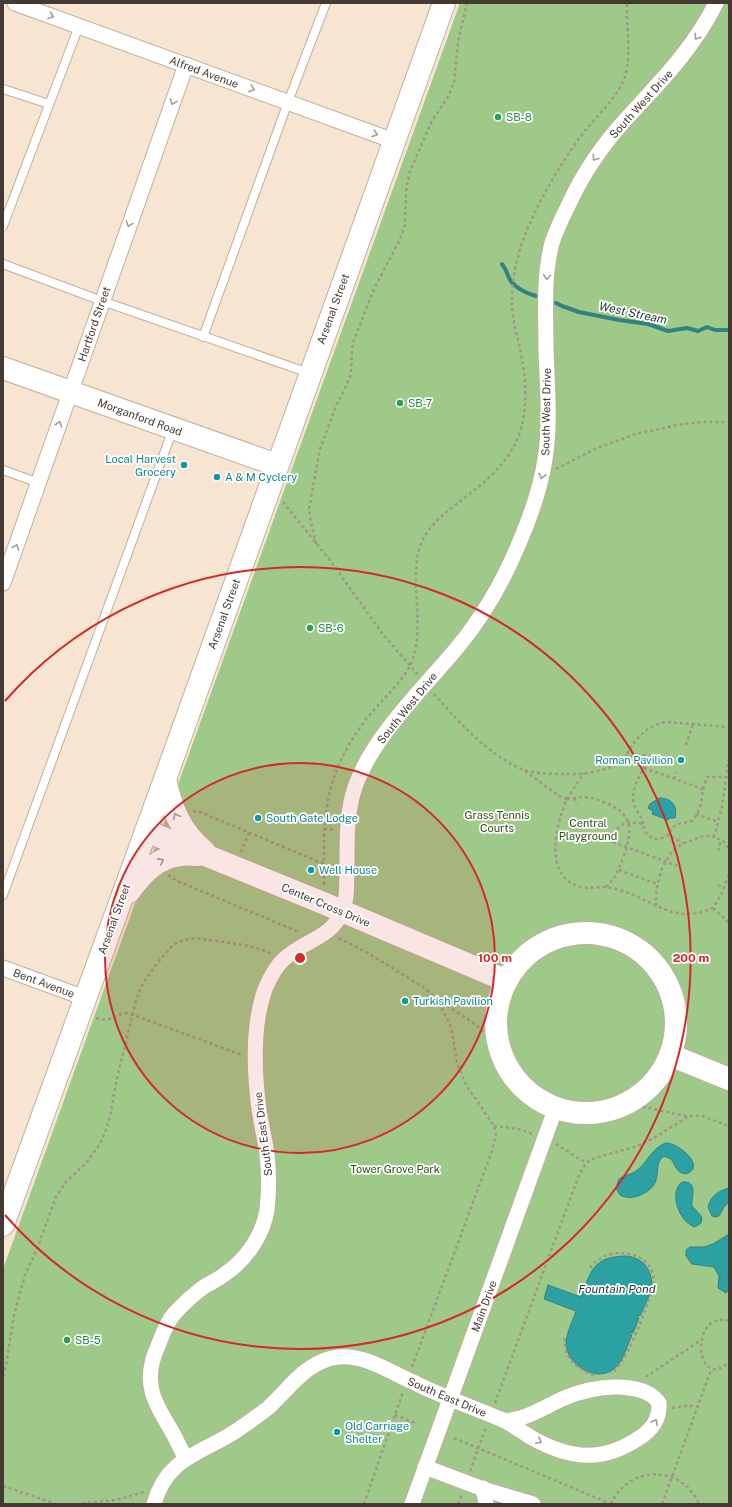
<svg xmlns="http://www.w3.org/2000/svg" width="732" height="1507" viewBox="0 0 732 1507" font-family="'Public Sans',sans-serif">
<rect width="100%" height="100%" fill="#f8e5d1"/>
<!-- green -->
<polygon fill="#9fc988" points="460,3 729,3 729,1504 3,1504 3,1269"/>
<!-- water -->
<g fill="#2ca1a4" stroke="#338282">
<path d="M659,798C672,798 678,806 675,818H669L668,820L652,814L653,811L648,808L650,804Z"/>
<path d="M666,1143C679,1143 707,1167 686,1174C676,1173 676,1166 671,1159L664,1156C650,1165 668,1185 638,1196C632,1198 626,1198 620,1195L616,1188L619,1179C624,1175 631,1175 636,1171C648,1163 651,1148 666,1143Z"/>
<path d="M682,1182C699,1181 691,1197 692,1206L702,1217L701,1223L695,1227C680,1223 668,1193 682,1182Z"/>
<path d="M729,1188V1202L724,1207L719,1216L716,1217L712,1216L708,1207C711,1195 719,1191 729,1188Z"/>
<polygon points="729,1234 729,1271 728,1277 729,1289 726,1293 718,1288 719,1276 714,1267 692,1264 686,1256 686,1250 690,1247 704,1247 713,1244"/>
<path d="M625,1256C643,1257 654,1271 651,1289C649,1298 644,1307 640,1316L637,1315V1317L639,1318L633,1333L630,1332L629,1333L632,1335C627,1345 624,1360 615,1368C597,1384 567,1365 566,1344C566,1333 573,1321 576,1311L544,1299L548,1285L581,1297C591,1271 593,1257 625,1256Z"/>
</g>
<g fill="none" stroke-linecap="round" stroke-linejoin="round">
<!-- stream -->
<g stroke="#338282" stroke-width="4">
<path d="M502,264C506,269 507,273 509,278C514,288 526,293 536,296"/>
<polyline points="556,303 562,306 579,312 619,320 648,324 668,331 687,328 698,331 707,327 715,330 729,330"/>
</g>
<!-- lane casing -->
<g stroke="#c1af9c" stroke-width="10">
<g id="lane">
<polyline points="3,89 49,104"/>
<polyline points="3,226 79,26"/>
<polyline points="3,264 102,301 309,373"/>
<polyline points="203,337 288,102 326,3"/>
<polyline points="3,470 39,483"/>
<polyline points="3,895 173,429"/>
</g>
</g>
<!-- street casing -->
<g stroke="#c1af9c" stroke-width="17">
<g id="street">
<polyline points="15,3 394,141"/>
<polyline points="3,583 186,65"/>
<polyline points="3,968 85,998"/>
<path d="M185,1458C181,1450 177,1440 172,1432C165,1419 155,1405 152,1391C148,1375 151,1361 158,1346C162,1336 166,1323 174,1314C183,1304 194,1294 205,1286C212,1282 219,1279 225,1274C246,1260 263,1235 267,1210C269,1192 269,1172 267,1154C265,1139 261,1124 259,1109C254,1071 252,1026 265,989C269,980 275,968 282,961C307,936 339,940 346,897C349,861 343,822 355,787C373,736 422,690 456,649C483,617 504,580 520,541C531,515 541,487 545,459C551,423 547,385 546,348C546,313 543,277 552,243C556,230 562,218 568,206C583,173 602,145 627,118C660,82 694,48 716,3"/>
<polyline points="425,1467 486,1490 533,1504"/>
<polyline points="483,1488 486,1504"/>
<path d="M154,1504C167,1457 201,1454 236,1431C246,1424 258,1416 268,1408C290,1388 306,1361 338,1357C364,1354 390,1372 413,1382C442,1397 473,1407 503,1420C513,1425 523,1432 532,1438C570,1459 602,1463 639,1438C652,1430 660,1419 659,1403C652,1393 642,1390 630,1388C607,1385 583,1390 562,1399C543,1408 526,1419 505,1421"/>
<polyline points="412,1504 556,1107"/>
</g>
</g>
<!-- secondary casing -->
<g stroke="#c1af9c" stroke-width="24">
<g id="secondary">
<polyline points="3,368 277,465"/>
<path d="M165,779C171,808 181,832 204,851"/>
<polyline points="146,831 323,903 507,981"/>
<path d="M129,892C147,867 165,851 198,855"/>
<circle cx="586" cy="1023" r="90"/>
<polyline points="670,1055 729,1079"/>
<polyline points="3,1225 165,779 444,3"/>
</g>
</g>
<!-- path -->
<g stroke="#a29586" stroke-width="2.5" stroke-dasharray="3 3" stroke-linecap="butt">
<polyline points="556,469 597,448 636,434 682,424 704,422 729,422"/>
<polyline points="283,502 329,559 382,633 418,675"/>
<polyline points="316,544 310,517 309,509 320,449 336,406 345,389 351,374 352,349 354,340 374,289 400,239 405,225 406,191 410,171 432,121 448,97 454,82 458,42 467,3"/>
<path d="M434,694C457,720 482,748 513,765C517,767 521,769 524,770C538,774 553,774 567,774C582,775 608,771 620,762C625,758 628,752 631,747C640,734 651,724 667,722L729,727"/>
<polyline points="686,745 693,724"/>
<path d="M625,756L642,755L650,756C644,769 629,789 634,804C636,811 642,816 643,824"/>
<polyline points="729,758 722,807 714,837 723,841 729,849"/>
<path d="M644,768L703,789C702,799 700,815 691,821C688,823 685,822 682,823C675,824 671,829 668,835"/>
<path d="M525,771L559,796L567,799C556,825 542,877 581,887C589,889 597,887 605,887C612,888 620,890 626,892C659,904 675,924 713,908L721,895L729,875"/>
<polyline points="674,779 676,772"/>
<polyline points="703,789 707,777 725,777"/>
<polyline points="574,798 577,804"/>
<path d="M567,799C572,799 577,797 582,797C589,797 596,799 603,802C633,813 633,828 624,856C619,868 616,878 606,887"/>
<polyline points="567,799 584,773"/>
<polyline points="193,811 200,812 324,864"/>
<polyline points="696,814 718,822"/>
<polyline points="324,829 336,830"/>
<path d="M610,839C620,824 624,820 643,824C645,837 656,844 668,835L683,843"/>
<polyline points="613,842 677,866"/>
<polyline points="718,851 721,840"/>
<polyline points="241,852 250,830"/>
<polyline points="619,870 657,884"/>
<polyline points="168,875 177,881 299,932"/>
<path d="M324,885C323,816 323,776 367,718C382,699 408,678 414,655C425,616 405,567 426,534C434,521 446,512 458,503C486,481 513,461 522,425C527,404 526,381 522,361C520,343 513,325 512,307C511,282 517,254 527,230C540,199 558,168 578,140C592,119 621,97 626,72C631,50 626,26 627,3"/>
<polyline points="718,885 724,888"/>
<path d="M656,906C655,887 661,861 676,848C681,844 687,842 693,840C700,837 706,834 714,837"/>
<polyline points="713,908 729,923"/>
<polyline points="339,938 368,953 423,987 437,999 451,1027 457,1063 466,1085 494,1126 496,1134 492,1151 412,1367"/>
<polyline points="437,999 469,1020 499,1043"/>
<path d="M96,1018C114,1023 114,1013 128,1013L242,1055"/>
<polyline points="625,1103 686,1116"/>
<polyline points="494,1126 518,1129 533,1134"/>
<polyline points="556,1144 586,1163"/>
<path d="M590,1268C609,1241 664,1252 652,1292C645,1310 626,1366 611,1373"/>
<path d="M729,1321C689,1309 695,1394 729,1362"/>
<path d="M565,1338C562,1357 578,1370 594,1375"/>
<polyline points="3,1376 6,1366 14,1315 25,1275 37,1249 56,1197 66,1182 86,1163 94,1152 101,1142 106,1130 110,1116 117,1078 136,1001 141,987 146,979 158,962 174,944 184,940 196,938 250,946 263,950 272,954"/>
<polyline points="646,1377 701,1340"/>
<polyline points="495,1403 579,1175 586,1163 592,1159 637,1146 654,1138 689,1116 702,1116 729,1126"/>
<polyline points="672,1408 686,1406 697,1406"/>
<polyline points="395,1415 418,1424"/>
<polyline points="454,1438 611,1504"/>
<polyline points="470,1471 486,1427"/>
<polyline points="3,1486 56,1504"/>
<polyline points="76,1504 116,1500 144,1492"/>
<polyline points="364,1504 403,1392"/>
<polyline points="458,1504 462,1494"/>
<path d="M611,1504C628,1465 682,1464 699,1504"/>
<polyline points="662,1504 711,1370"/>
</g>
<!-- lane -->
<use href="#lane" stroke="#fff" stroke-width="8"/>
<!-- street -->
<use href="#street" stroke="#fff" stroke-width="15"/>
<!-- secondary -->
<use href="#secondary" stroke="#fff" stroke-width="22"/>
</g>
<!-- one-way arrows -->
<defs><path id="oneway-chevron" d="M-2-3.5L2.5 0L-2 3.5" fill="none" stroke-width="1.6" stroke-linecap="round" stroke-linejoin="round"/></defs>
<g stroke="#a19d99">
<use href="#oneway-chevron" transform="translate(51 16) rotate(20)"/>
<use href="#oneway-chevron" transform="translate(697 37) rotate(124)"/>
<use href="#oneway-chevron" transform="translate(252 89) rotate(20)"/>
<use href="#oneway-chevron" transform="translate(173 102) rotate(110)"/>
<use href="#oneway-chevron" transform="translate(375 134) rotate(20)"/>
<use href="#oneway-chevron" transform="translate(595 158) rotate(126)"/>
<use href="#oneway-chevron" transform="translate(129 224) rotate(110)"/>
<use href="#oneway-chevron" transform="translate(547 277) rotate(95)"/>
<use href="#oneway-chevron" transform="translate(59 424) rotate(-71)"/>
<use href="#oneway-chevron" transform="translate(542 476) rotate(103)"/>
<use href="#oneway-chevron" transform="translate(16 547) rotate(-70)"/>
<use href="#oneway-chevron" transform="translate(176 816) rotate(-114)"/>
<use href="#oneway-chevron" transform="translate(161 861) rotate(-28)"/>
<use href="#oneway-chevron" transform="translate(655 1422) rotate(-61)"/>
<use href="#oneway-chevron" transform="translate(539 1441) rotate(27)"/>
</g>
<!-- distance rings -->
<circle cx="300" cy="958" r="195" fill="#d62828" fill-opacity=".12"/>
<g fill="none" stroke="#d62828" stroke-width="2">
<circle cx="300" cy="958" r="195"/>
<path d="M5 701A391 391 0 1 1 5 1215"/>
</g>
<!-- markers -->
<g fill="#2e9e5b" stroke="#fff" stroke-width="1.5">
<circle cx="498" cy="117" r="4"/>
<circle cx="400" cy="403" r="4"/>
<circle cx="310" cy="628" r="4"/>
<circle cx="67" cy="1340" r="4"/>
</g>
<g fill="#0f9aa8" stroke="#fff" stroke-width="1.5">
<circle cx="184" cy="465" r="4"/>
<circle cx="217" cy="477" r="4"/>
<circle cx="681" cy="760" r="4"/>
<circle cx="258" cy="818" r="4"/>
<circle cx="311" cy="870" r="4"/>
<circle cx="405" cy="1001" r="4"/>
<circle cx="337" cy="1432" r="4"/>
</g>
<g text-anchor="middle" stroke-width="3.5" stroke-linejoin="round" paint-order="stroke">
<!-- street labels -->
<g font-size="11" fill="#433b33" stroke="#fff">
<text transform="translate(204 72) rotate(20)" y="4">Alfred Avenue</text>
<text transform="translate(641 104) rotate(-48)" y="4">South West Drive</text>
<text transform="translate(333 309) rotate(-70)" y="4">Arsenal Street</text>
<text transform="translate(94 324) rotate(-71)" y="4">Hartford Street</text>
<text transform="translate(546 412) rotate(-89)" y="4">South West Drive</text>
<text transform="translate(140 417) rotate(20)" y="4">Morganford Road</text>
<text transform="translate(224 614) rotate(-70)" y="4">Arsenal Street</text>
<text transform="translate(407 708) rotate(-51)" y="4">South West Drive</text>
<text transform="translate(326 905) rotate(23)" y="4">Center Cross Drive</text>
<text transform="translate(114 919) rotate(-70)" y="4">Arsenal Street</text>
<text transform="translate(44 983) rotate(20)" y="4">Bent Avenue</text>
<text transform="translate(263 1134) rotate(-97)" y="4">South East Drive</text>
<text transform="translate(484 1306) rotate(-70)" y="4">Main Drive</text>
<text transform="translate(447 1397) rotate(23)" y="4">South East Drive</text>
</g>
<!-- leisure labels -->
<g font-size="11" fill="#27864d" stroke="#fff" text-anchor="start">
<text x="506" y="121">SB-8</text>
<text x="408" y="407">SB-7</text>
<text x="318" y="632">SB-6</text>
<text x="75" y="1344">SB-5</text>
</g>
<!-- culture labels -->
<g font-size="11" fill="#0d838f" stroke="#fff" text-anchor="start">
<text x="176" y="463" text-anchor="end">Local Harvest<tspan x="176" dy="13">Grocery</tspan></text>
<text x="225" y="481">A &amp; M Cyclery</text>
<text x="673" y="764" text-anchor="end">Roman Pavilion</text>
<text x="266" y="822">South Gate Lodge</text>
<text x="319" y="874">Well House</text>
<text x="413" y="1005">Turkish Pavilion</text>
<text x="345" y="1430">Old Carriage<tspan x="345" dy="13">Shelter</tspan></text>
</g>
<!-- park labels -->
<g font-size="11" fill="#2c4e15" stroke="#fff">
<text x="497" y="819">Grass Tennis<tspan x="497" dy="13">Courts</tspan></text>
<text x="588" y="827">Central<tspan x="588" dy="13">Playground</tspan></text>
<text x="395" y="1173">Tower Grove Park</text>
</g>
<!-- water labels -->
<g font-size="12" font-style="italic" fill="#1c3536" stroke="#fff">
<text transform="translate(633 313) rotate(12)" y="4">West Stream</text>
<text x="617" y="1293">Fountain Pond</text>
</g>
</g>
<circle cx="300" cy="958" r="6" fill="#d62828" stroke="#fff" stroke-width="2"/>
<g font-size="12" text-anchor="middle" font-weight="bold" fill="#d62828" stroke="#fff" stroke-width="3.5" stroke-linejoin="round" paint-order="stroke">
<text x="495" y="962">100 m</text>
<text x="691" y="962">200 m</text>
</g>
<!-- border -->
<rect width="732" height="1507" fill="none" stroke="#433b33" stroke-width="8"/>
</svg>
